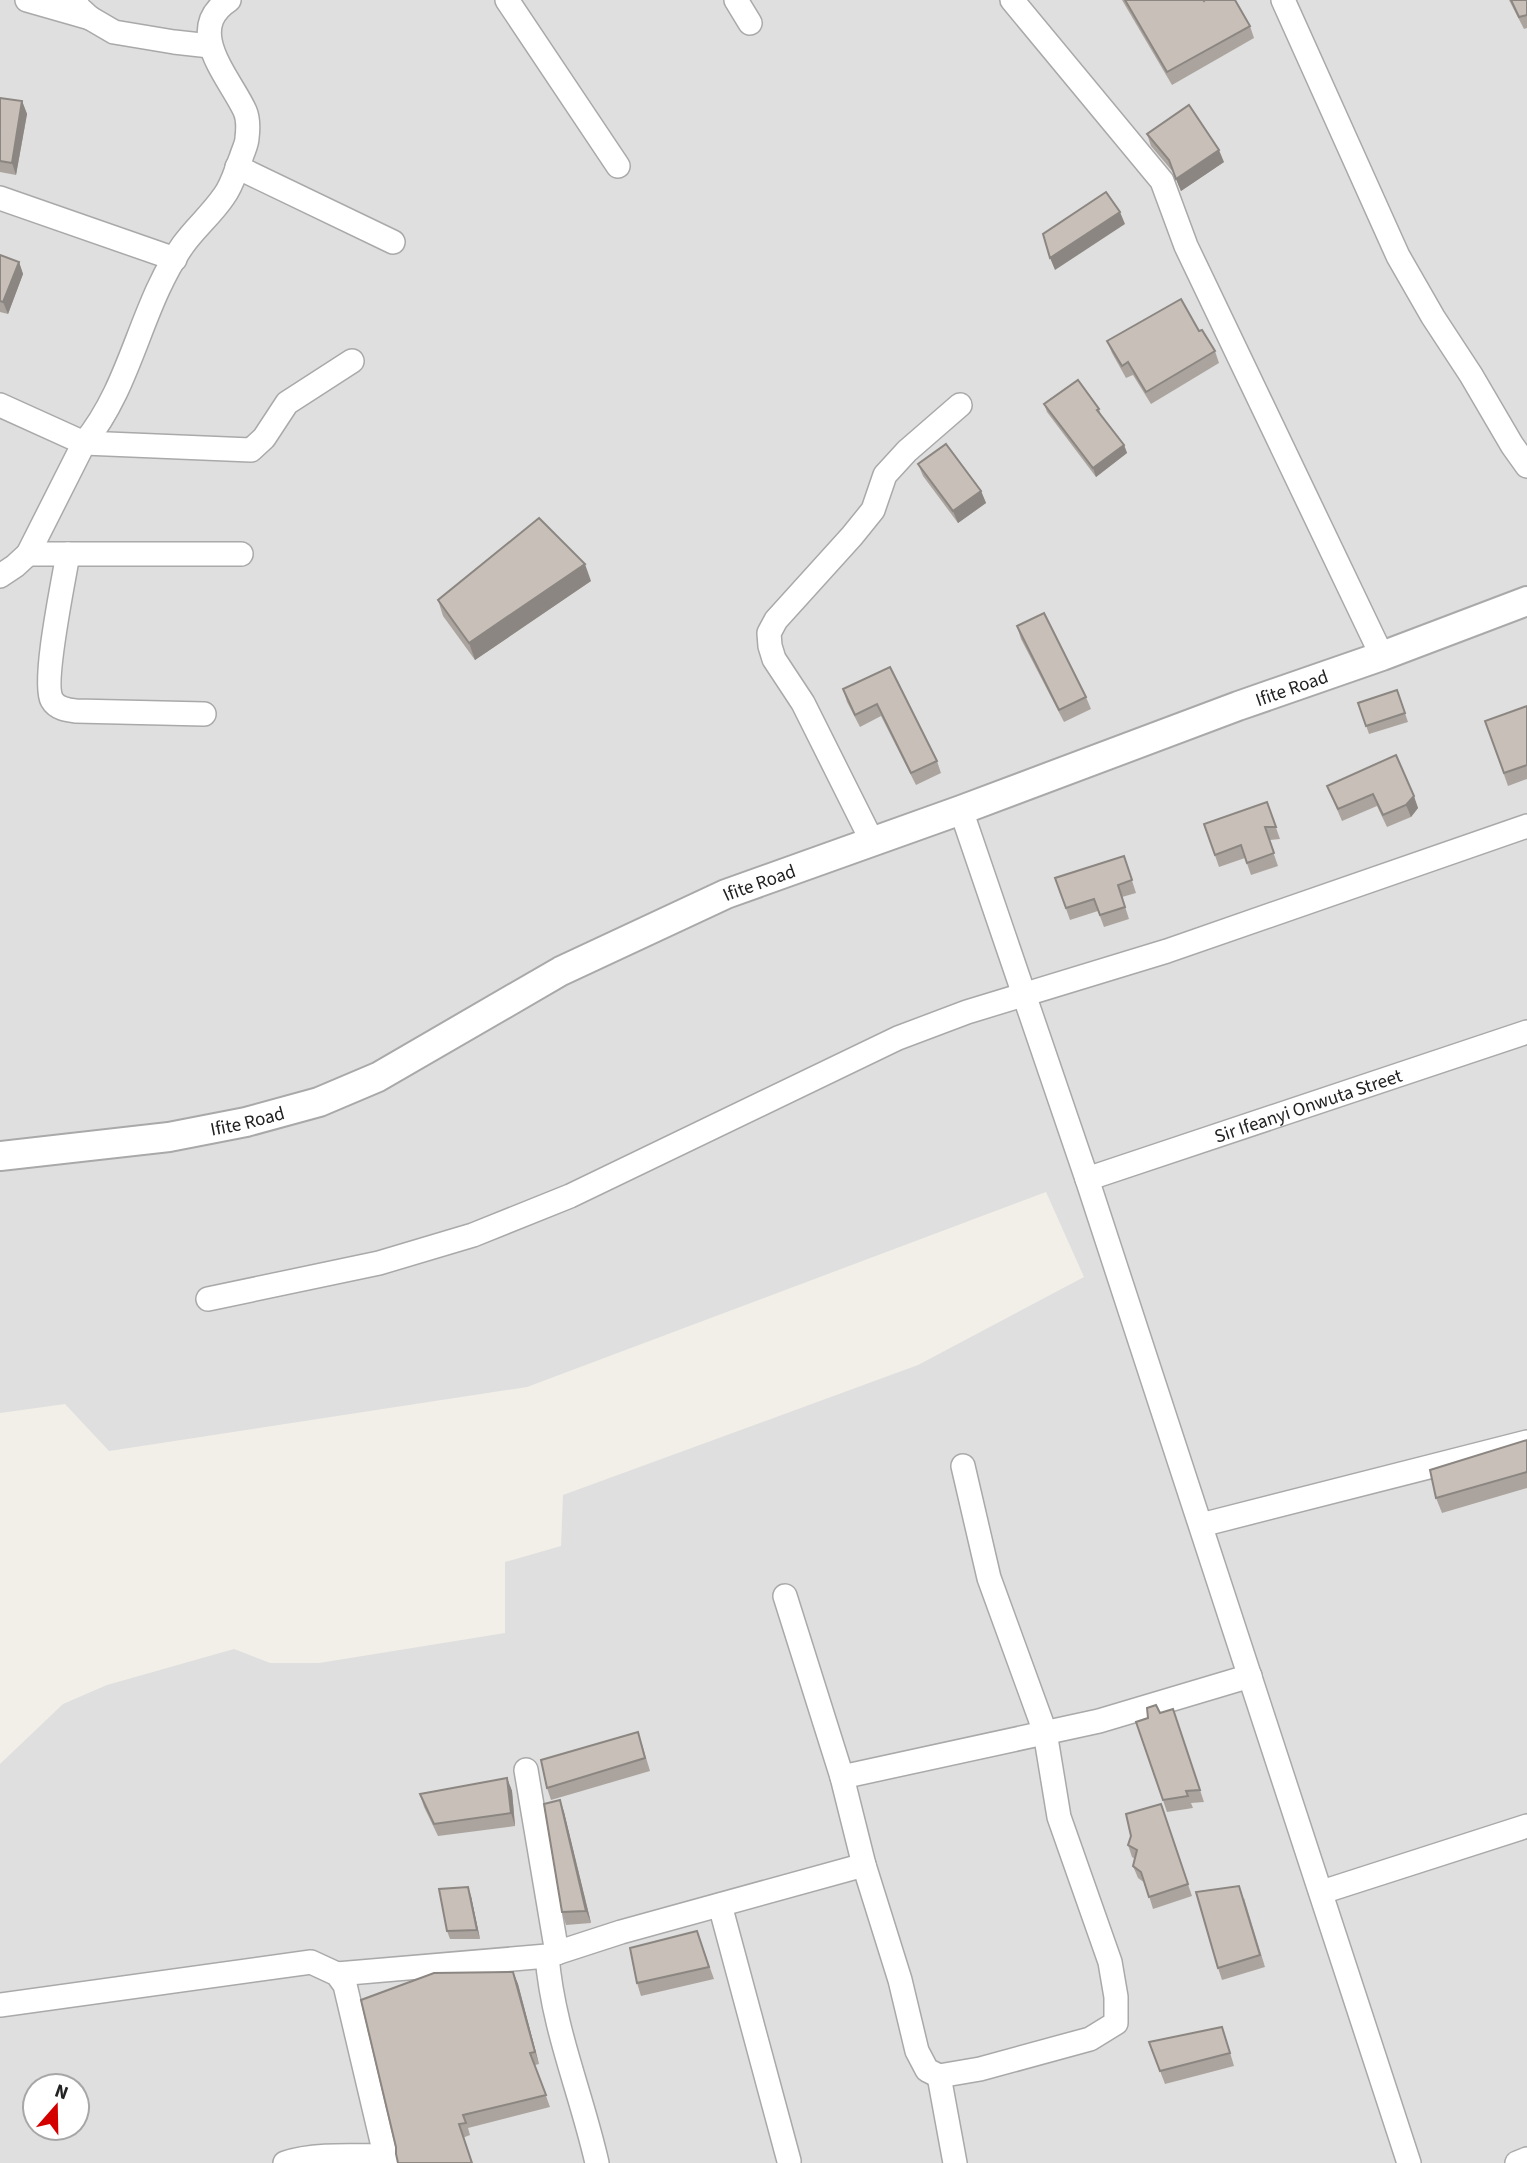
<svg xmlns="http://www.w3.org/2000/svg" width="1527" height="2163" viewBox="0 0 1527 2163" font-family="'Source Sans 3',sans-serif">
<rect width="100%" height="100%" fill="#f2efe9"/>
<!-- residential -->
<path fill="#e0dfdf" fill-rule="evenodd" d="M0,0H1527V2163H0V1764L63,1704L107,1685L234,1649L270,1663H319L505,1633V1562L561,1546L563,1495L918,1365L1084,1277L1046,1192L527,1387L109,1451L65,1404L0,1413ZM35,2086H77V2128H35Z"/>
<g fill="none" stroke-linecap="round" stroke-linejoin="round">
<!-- minor casing -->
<g stroke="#a9a9a9" stroke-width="26">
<g id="minor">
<polyline points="27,0 90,18"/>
<polyline points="75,0 79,8 90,18 114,32 174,42 210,46"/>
<polyline points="507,0 618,166"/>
<polyline points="736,0 750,23"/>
<polyline points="1012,0 1162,181 1186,246 1382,656"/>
<polyline points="1283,0 1398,256 1433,317 1471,375 1512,445 1527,466"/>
<polyline points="237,167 393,242"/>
<polyline points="0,198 175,259"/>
<polyline points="0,405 84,443 251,450 264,438 287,403 352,361"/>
<polyline points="28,554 241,554"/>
<path d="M68,554C64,578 42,683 52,700C57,709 68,710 76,711L204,714"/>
<path d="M0,576L15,566L28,554L84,443C132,385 140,306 183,245C195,228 212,214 224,196C232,186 236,170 241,158C243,151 247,144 247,138C248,130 248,118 245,111C230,78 183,30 229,0"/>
<polyline points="961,810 1087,1179 1409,2163"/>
<polyline points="872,841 803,703 774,659 770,646 769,633 776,620 852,536 873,510 885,475 907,451 960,405"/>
<path id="s1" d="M1087,1179L1527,1032"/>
<polyline points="208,1299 379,1263 473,1235 570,1196 898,1038 967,1012 1167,951 1527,826"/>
<polyline points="1201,1525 1527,1442"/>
<polyline points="785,1596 842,1777 864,1865 900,1980 917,2051 927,2070 939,2076 980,2069 1090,2039 1116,2023 1116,1997 1110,1962 1059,1817 1045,1732 989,1578 963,1466"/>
<polyline points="526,1770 557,1953"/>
<polyline points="842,1777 1099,1721 1250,1676"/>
<polyline points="1322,1892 1527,1826"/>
<polyline points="720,1905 789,2161"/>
<path d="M547,1956C553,2029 581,2092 597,2163"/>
<polyline points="337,1974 547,1956 621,1932 864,1865"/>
<polyline points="0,2005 311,1962 337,1974 345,1985 387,2163"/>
<polyline points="939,2076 955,2163"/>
<path d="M285,2163C314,2153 355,2156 385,2156"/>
<polyline points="1517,2163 1527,2159"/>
</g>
</g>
<!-- tertiary casing -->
<g stroke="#a9a9a9" stroke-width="32">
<g id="tertiary">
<path id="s2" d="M0,1156L169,1137L246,1122L319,1102L378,1077L561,971L726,894L961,810L1238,706L1382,656L1527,601"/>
</g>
</g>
<!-- minor -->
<use href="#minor" stroke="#fff" stroke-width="23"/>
<!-- tertiary -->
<use href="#tertiary" stroke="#fff" stroke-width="28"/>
</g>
<!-- wall -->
<g fill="#aba49e">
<polygon points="1122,0 1203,0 1250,26 1254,38 1172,85"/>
<polygon points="1509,0 1527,0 1527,28 1524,29"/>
<polygon points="0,98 22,101 27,114 16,175 0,172"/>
<polygon points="1147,134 1224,162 1181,191 1173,172 1151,146"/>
<polygon points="0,255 19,262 23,274 8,314 0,312"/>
<polygon points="1199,331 1215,351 1219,363 1151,404 1133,375 1126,378 1112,353 1107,341"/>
<polygon points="1044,404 1099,409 1101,415 1124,445 1127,453 1096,477 1047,412"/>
<polygon points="918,464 981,491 986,503 958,523 923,476"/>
<polygon points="591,581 475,660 443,616 438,600"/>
<polygon points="1017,626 1086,697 1091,709 1064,722 1021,639"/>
<polygon points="890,667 937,761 941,773 916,785 881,716 860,727 847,702 843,689"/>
<polygon points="1397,690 1408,722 1369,734 1358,703"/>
<polygon points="1527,706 1527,779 1508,786 1485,721"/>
<polygon points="1396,755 1418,808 1411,817 1387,827 1377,806 1342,821 1327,786"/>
<polygon points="1267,802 1280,839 1269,840 1278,866 1251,875 1245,858 1219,867 1204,824"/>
<polygon points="1124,856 1136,893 1122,897 1129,919 1104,927 1098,911 1070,920 1055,878"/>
<polygon points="1527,1440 1527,1488 1442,1513 1436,1498"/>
<polygon points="1173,1709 1204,1802 1191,1803 1193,1808 1167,1812 1136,1722"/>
<polygon points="642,1744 650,1771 551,1800 547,1788"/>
<polygon points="507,1778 512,1791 515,1826 438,1836 424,1807 420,1794"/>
<polygon points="560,1800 564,1812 591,1923 566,1925 562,1912"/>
<polygon points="1161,1804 1192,1896 1153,1909 1145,1883 1138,1878 1133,1866 1135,1859 1132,1857 1128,1845"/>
<polygon points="471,1896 480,1939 450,1939 447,1931"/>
<polygon points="1244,1898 1265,1967 1222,1980 1218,1968"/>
<polygon points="697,1931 714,1979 641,1996 637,1983"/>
<polygon points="513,1972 518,1984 539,2064 535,2065 550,2107 468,2128 470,2135 398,2163"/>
<polygon points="1226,2039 1234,2066 1165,2084 1149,2042"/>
</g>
<!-- shaded-wall -->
<g fill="#8b8681">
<polygon points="22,101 27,114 16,175 12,163"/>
<polygon points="1219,150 1224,162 1181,191 1176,179"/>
<polygon points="1120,212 1125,224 1055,270 1050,258"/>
<polygon points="19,262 23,274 8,314 3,302"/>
<polygon points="1124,445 1127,453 1096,477 1093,468"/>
<polygon points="981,491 986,503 958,523 953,511"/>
<polygon points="585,564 591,581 475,660 469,643"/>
<polygon points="1414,796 1418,808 1411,817 1406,805"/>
<polygon points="507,1778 512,1791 515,1826 511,1813"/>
<polygon points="560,1800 564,1812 591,1923 586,1911"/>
<polygon points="468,1887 471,1896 480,1939 477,1930"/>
<polygon points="513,1972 518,1984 539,2064 535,2052"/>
</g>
<!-- building -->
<g fill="#c7bfb8" stroke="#8b8681" stroke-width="2">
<polygon points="1125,0 1203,0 1204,1 1205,0 1235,0 1250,26 1167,72"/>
<polygon points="1511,0 1527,0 1527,15 1519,17"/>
<polygon points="0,98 22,101 12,163 0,161"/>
<polygon points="1189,105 1219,150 1176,179 1169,160 1147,134"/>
<polygon points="1106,192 1120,212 1050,258 1043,234"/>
<polygon points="0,255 19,262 3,302 0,301"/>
<polygon points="1181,299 1199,331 1202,330 1215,351 1146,392 1128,362 1122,366 1107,341"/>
<polygon points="1078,380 1099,409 1097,410 1124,445 1093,468 1044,404"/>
<polygon points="946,444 981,491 953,511 918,464"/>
<polygon points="539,518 585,564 469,643 438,600"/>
<polygon points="1044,613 1086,697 1059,710 1017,626"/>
<polygon points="890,667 937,761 911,773 877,704 855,715 843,689"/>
<polygon points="1397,690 1405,713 1366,726 1358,703"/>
<polygon points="1527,706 1527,765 1504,773 1485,721"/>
<polygon points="1396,755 1414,796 1406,805 1383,815 1373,794 1338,809 1327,786"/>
<polygon points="1267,802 1276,827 1265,827 1274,853 1247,863 1241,845 1215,855 1204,824"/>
<polygon points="1124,856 1132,880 1118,885 1125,907 1100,915 1094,899 1066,908 1055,878"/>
<polygon points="1527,1440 1527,1472 1436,1498 1430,1470"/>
<polygon points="1156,1705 1160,1713 1173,1709 1200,1790 1186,1791 1188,1796 1163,1800 1136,1722 1148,1718 1147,1708"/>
<polygon points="638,1732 645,1758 547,1788 541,1760"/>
<polygon points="507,1778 511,1813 434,1824 420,1794"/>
<polygon points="560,1800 586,1911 562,1912 544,1804"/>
<polygon points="1161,1804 1188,1884 1149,1897 1141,1872 1133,1866 1137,1850 1128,1845 1131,1836 1126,1814"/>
<polygon points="1239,1886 1260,1955 1218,1968 1196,1892"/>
<polygon points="468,1887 477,1930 447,1931 439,1889"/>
<polygon points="697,1931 709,1967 637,1983 630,1948"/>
<polygon points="513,1972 535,2052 530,2053 546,2095 463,2115 466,2123 459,2124 472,2163 398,2163 396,2154 396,2147 361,2000 434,1973"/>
<polygon points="1222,2027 1230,2053 1160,2071 1149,2042"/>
</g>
<g text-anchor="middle" stroke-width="5" stroke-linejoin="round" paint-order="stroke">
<!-- street labels -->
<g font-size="19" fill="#222" stroke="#fff">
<text dy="7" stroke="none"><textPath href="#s2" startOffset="1384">Ifite Road</textPath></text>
<text dy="7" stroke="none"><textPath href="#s2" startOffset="817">Ifite Road</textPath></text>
<text dy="7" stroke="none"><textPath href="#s1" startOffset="233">Sir Ifeanyi Onwuta Street</textPath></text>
<text dy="7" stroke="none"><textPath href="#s2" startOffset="250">Ifite Road</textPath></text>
</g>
</g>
<!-- north arrow -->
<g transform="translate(56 2107) rotate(20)"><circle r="33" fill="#ffffff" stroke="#a7a7a7" stroke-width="2"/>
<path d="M0-5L12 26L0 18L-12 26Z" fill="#d40000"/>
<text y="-10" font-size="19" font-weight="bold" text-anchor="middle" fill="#222222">N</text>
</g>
</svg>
